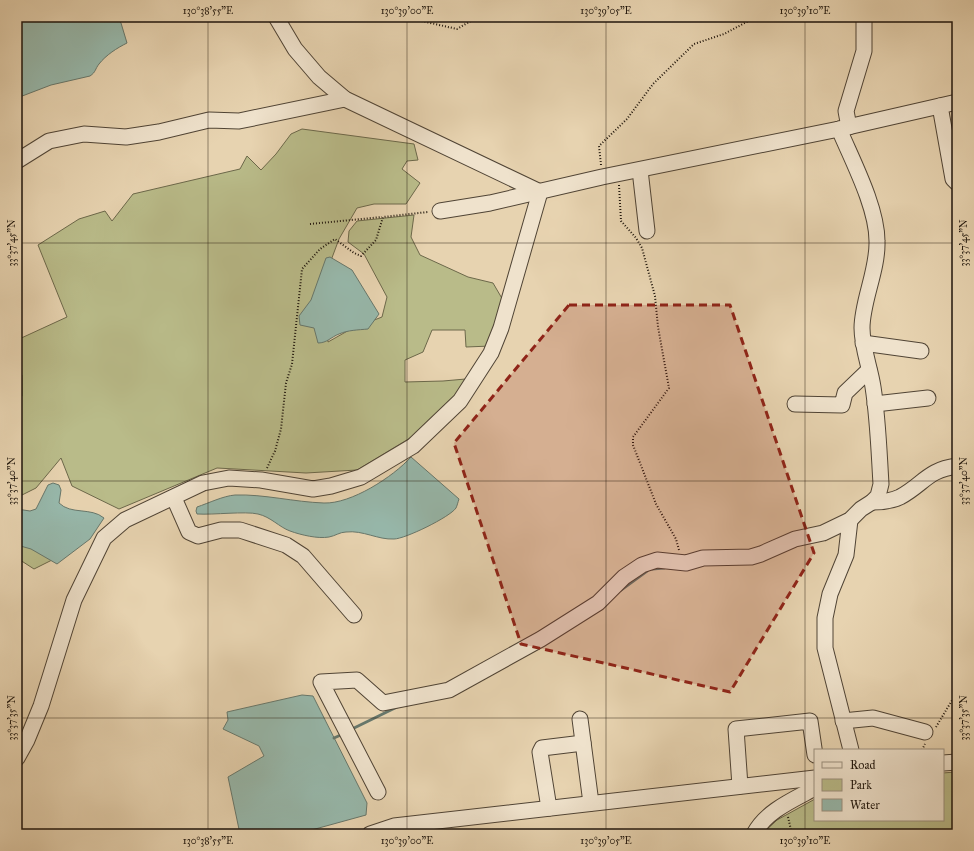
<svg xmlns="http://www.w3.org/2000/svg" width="974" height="851" viewBox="0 0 974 851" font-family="'IM FELL Great Primer',serif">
<rect width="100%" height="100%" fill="#e7d3b0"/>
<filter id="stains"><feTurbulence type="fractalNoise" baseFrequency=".005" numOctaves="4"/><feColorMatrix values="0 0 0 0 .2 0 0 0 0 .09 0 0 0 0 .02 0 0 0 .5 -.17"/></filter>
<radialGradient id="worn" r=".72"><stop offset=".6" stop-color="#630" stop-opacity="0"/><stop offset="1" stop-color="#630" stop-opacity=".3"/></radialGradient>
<!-- green -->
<g fill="#b9bb89" stroke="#6c684a">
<polygon points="302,129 414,144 418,160 407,161 402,169 420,183 406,204 374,204 357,208 339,239 317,298 326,322 328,342 351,329 382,317 387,297 364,254 348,242 349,231 357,221 414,215 411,237 420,255 468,277 493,283 507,307 491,346 466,347 465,330 432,330 423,352 405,360 405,382 443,381 477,378 415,435 357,470 306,473 217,468 119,509 72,486 61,458 36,488 22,495 17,493 17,402 22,396 22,375 17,374 17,355 19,354 17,340 67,317 38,245 79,219 105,211 112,221 133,194 240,169 247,156 261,170 276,154 291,134"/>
<polygon points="17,531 54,559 34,569 17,558"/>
<polygon points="955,772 957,774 957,834 762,834 777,820 815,799 815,820 943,820 943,773"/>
</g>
<!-- water -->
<g fill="#97b8ab" stroke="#67776b">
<path d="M17,17H116L121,23L127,43C117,48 106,55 99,64C95,69 96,72 90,76L51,85L17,98Z"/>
<path d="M330,257L352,270L379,314L368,329C358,330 348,330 339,334C331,337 327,343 318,343L314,328L300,325L299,316L311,300L326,258Z"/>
<path d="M411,457L459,499C458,502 457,506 456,508C450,517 405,539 394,539C378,540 363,530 346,532C340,532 335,536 329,537C318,539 301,535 290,531C279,527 271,517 258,514C245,511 214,515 197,514L196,511L197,507C209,503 223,496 235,495C264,494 294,502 324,503C351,504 393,477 411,457Z"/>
<path d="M53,483L59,485L61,490L59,503C71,515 91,507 104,518L90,539L57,564L31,549L17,545V509L30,511L36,509L48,485Z"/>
<polygon points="302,695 313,696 367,803 366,815 297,834 240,834 228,777 264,756 259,746 223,729 228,720 227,712"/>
</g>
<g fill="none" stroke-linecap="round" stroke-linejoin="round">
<!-- stream -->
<g stroke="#67776b" stroke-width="3">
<polyline points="652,569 664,568"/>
<polyline points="621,590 647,571"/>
<polyline points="350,730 397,707"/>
<polyline points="334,738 343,734"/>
</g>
<!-- minor casing -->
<g stroke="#504435" stroke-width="17">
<g id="minor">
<polyline points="276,17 295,49 319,77 345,99 540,192"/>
<polyline points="940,106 953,179 957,183"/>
<polyline points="849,127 846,111 864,51 864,17"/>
<polyline points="17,161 49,141 84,134 126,137 159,132 209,120 239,121 345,99"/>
<polyline points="640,170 647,231"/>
<polyline points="440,211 490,203 602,177 839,129 957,102"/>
<polyline points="863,343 921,351"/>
<polyline points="795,404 842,405 845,393 869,370"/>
<polyline points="875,404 928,398"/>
<polyline points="174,498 189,532 198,536 221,530 240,530 286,545 303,556 354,615"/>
<path d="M872,502C882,502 892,501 900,497C924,484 927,470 957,466"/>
<polyline points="850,520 846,555 830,594 825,618 825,648 851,750"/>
<polyline points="580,719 591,803"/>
<polyline points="843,721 873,718 925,732"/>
<polyline points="17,758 27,740 41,706 74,600 104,538 125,520 203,483 229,478 261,480 313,489 331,486 361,477 413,446 460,401 491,353 501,328 540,192"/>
<polyline points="943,763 957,762"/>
<polyline points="740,786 736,729 810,721 815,755"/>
<path d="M378,792L321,682L357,680L383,703L449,690L541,639L598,603L624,577L642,565L657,560L686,563L703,558L751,557L761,554L795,539L823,533L850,520L861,509L872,502L878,496L881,484C879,452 878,419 873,387C870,367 862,348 862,328C862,301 878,270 877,241C877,207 852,160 839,129"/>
<polyline points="549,808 540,752 542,748 583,743"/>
<polyline points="370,834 394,826 815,778"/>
<path d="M754,834C766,811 793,800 815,788"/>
</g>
</g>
<!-- path -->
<g stroke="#1e150c" stroke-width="2" stroke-dasharray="1 2" stroke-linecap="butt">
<polyline points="404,17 457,29 478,17"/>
<polyline points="601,165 599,146 627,119 653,84 694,44 724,34 756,17"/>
<polyline points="619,185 621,221 636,238 642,248 655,296 658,327 669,388 633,437 633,445 656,504 676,539 679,550"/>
<polyline points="310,224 382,217"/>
<polyline points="267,468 275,451 281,429 286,383 292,364 302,269 320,249 335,239 354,253 361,256 376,240 383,217 428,212"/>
<polyline points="936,727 957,692"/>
<polyline points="922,750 925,744"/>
<polyline points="788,817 791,830 798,834"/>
</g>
<!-- minor -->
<use href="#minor" stroke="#efe2cc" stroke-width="15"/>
</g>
<!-- marked area -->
<path fill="#8f2418" fill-opacity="0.2" stroke="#8f2418" stroke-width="3" stroke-dasharray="8 5" stroke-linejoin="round" d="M569,305H730L814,553L730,692L521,644L454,443Z"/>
<!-- ticks -->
<path fill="none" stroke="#1e150c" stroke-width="1" stroke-opacity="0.45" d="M208,17V834M407,17V834M606,17V834M805,17V834M17,243H957M17,481H957M17,718H957"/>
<!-- margin -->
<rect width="974" height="851" fill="none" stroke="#e7d3b0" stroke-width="44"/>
<!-- legend -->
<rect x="814" y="749" width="130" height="72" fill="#efe2cc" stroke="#9b907f"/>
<rect x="822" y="762" width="20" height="6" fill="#efe2cc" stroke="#9b907f"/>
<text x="850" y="769" font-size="12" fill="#1e150c">Road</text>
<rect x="822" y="779" width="20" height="12" fill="#b9bb89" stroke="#9b907f"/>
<text x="850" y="789" font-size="12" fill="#1e150c">Park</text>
<rect x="822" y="799" width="20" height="12" fill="#97b8ab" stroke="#9b907f"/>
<text x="850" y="809" font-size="12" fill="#1e150c">Water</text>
<rect x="22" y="22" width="930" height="807" fill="none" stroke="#1e150c" stroke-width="1.5"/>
<g font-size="10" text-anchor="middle" fill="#1e150c">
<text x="208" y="14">130°38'55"E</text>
<text x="407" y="14">130°39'00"E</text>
<text x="606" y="14">130°39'05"E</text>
<text x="805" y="14">130°39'10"E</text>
<text transform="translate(11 243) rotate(-90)" y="4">33°37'45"N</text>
<text transform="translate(963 243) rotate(-90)" y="4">33°37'45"N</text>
<text transform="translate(11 481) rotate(-90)" y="4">33°37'40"N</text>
<text transform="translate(963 481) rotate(-90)" y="4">33°37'40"N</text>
<text transform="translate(11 718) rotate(-90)" y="4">33°37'35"N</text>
<text transform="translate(963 718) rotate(-90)" y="4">33°37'35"N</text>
<text x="208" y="844">130°38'55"E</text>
<text x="407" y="844">130°39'00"E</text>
<text x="606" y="844">130°39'05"E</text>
<text x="805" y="844">130°39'10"E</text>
</g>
<rect width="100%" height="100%" filter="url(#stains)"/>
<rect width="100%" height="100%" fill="url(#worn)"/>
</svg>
